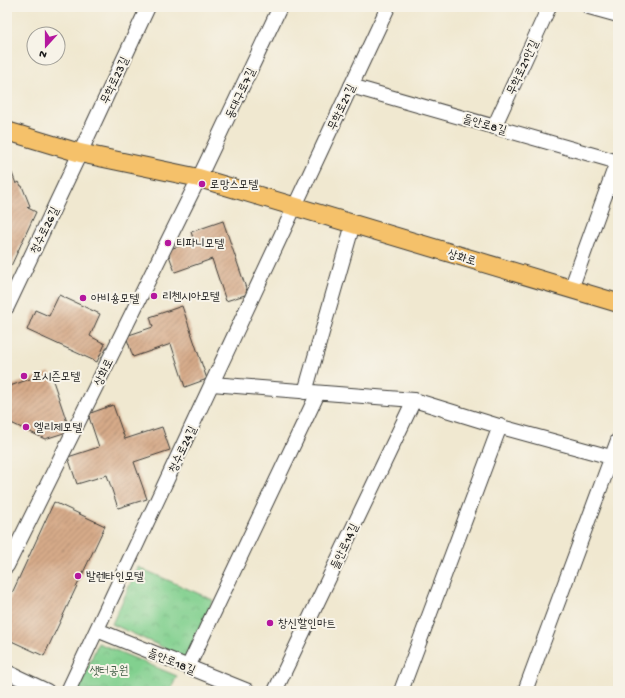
<svg xmlns="http://www.w3.org/2000/svg" width="625" height="698" viewBox="0 0 625 698" font-family="'Gochi Hand','Poor Story',sans-serif">
<defs>
<pattern id="park-crowns" width="20" height="18" patternUnits="userSpaceOnUse"><rect width="20" height="18" fill="#82d08f"/><path d="M2 6a3 3 0 1 1 6 0M12 15a3 3 0 1 1 6 0" fill="none" stroke="#70b27b"/></pattern>
<pattern id="building-hatch" width="6" height="6" patternUnits="userSpaceOnUse"><rect width="6" height="6" fill="#d6aa89"/><path d="M-1 1l2-2M0 6l6-6M5 7l2-2" fill="none" stroke="#ad8a6f"/></pattern>
</defs>
<rect width="100%" height="100%" fill="#f7f3e8"/>
<filter id="ink" filterUnits="userSpaceOnUse"><feTurbulence type="fractalNoise" baseFrequency=".025" numOctaves="2"/><feDisplacementMap in="SourceGraphic" scale="8" xChannelSelector="R" yChannelSelector="G"/><feConvolveMatrix kernelMatrix="1 2 1 2 8 2 1 2 1" color-interpolation-filters="sRGB"/></filter>
<filter id="wash" filterUnits="userSpaceOnUse"><feTurbulence type="fractalNoise" baseFrequency=".012" numOctaves="4" result="noise"/><feDisplacementMap in="SourceGraphic" scale="16" xChannelSelector="R" yChannelSelector="G"/><feGaussianBlur stdDeviation="0.9" result="paint"/><feColorMatrix in="noise" values="0 0 0 0 0 0 0 0 0 0 0 0 0 0 0 0 0 1.4 0 .05"/><feComposite in="paint" operator="in"/></filter>
<g filter="url(#wash)">
<rect width="100%" height="100%" fill="#f0e8d0"/>
<!-- park -->
<g fill="url(#park-crowns)" stroke="#4f7656">
<polygon points="138,567 213,600 186,658 112,624"/>
<polygon points="98,643 177,676 170,691 78,691"/>
</g>
<g id="blocks">
<!-- building -->
<g fill="url(#building-hatch)">
<polygon points="9,170 10,174 12,173 16,184 19,182 21,186 22,186 30,206 27,207 28,208 36,212 11,266 7,264 7,171"/>
<polygon points="223,221 248,294 226,301 212,259 175,272 167,250 194,241 191,232"/>
<polygon points="59,295 100,314 90,336 105,344 97,362 27,330 35,310 49,316"/>
<polygon points="182,306 207,379 185,387 171,344 133,357 126,336 153,327 150,317"/>
<polygon points="50,372 70,431 45,439 7,421 7,387"/>
<polygon points="113,405 125,439 162,427 170,450 134,462 147,499 118,508 107,475 77,484 68,457 99,447 88,414"/>
<polygon points="54,502 105,526 44,656 7,639 7,604"/>
</g>
</g>
</g>
<g filter="url(#ink)">
<use href="#blocks" fill-opacity="0" stroke="#3c3b37" stroke-width="1"/>
<g fill="none" stroke-linecap="round" stroke-linejoin="round">
<!-- minor casing -->
<g stroke="#3c3b37" stroke-width="16">
<g id="minor">
<polyline points="589,7 618,15"/>
<polyline points="351,86 618,162"/>
<polyline points="494,127 549,7"/>
<polyline points="571,289 617,162"/>
<polyline points="7,307 80,153 148,7"/>
<polyline points="212,384 414,400 505,428 618,459"/>
<polyline points="305,392 353,224"/>
<polyline points="7,566 199,178 280,7"/>
<polyline points="97,630 248,691"/>
<polyline points="188,667 318,393"/>
<polyline points="7,672 47,691"/>
<polyline points="68,691 388,7"/>
<polyline points="275,691 414,400"/>
<polyline points="401,691 500,426"/>
<polyline points="525,691 618,440"/>
</g>
</g>
<!-- major casing -->
<g stroke="#3c3b37" stroke-width="20">
<polyline id="major" points="7,131 80,153 199,178 618,303"/>
</g>
<!-- minor -->
<use href="#minor" stroke="#fff" stroke-width="14"/>
<!-- major -->
<use href="#major" stroke="#f5c16b" stroke-width="18"/>
</g>
</g>
<!-- markers -->
<g fill="#b5179e" stroke="#f7f3e8" stroke-width="1.5">
<circle cx="202" cy="184" r="4"/>
<circle cx="168" cy="243" r="4"/>
<circle cx="154" cy="296" r="4"/>
<circle cx="83" cy="298" r="4"/>
<circle cx="24" cy="376" r="4"/>
<circle cx="26" cy="427" r="4"/>
<circle cx="78" cy="576" r="4"/>
<circle cx="270" cy="623" r="4"/>
</g>
<g text-anchor="middle" stroke-width="4" stroke-linejoin="round" paint-order="stroke">
<!-- street labels -->
<g font-size="12" fill="#1c1c1c" stroke="#f7f3e8">
<text transform="translate(522 67) rotate(-65)" y="4">무학로21안길</text>
<text transform="translate(114 80) rotate(-65)" y="4">무학로23길</text>
<text transform="translate(240 93) rotate(-65)" y="4">동대구로7길</text>
<text transform="translate(341 107) rotate(-65)" y="4">무학로21길</text>
<text transform="translate(485 124) rotate(16)" y="4">들안로8길</text>
<text transform="translate(44 230) rotate(-64)" y="4">청수로26길</text>
<text transform="translate(462 257) rotate(17)" y="4">상화로</text>
<text transform="translate(103 372) rotate(-64)" y="4">상화로</text>
<text transform="translate(182 449) rotate(-65)" y="4">청수로24길</text>
<text transform="translate(344 546) rotate(-65)" y="4">들안로14길</text>
<text transform="translate(172 661) rotate(22)" y="4">들안로18길</text>
</g>
<!-- poi labels -->
<g font-size="12" fill="#1c1c1c" stroke="#f7f3e8" text-anchor="start">
<text x="210" y="188">로망스모텔</text>
<text x="176" y="247">티파니모텔</text>
<text x="162" y="300">리첸시아모텔</text>
<text x="91" y="302">아비숑모텔</text>
<text x="32" y="380">포시즌모텔</text>
<text x="34" y="431">엘리제모텔</text>
<text x="86" y="580">발렌타인모텔</text>
<text x="278" y="627">창신할인마트</text>
</g>
<!-- park labels -->
<g font-size="12" fill="#405b44" stroke="#f7f3e8">
<text x="109" y="674">샛터공원</text>
</g>
</g>
<!-- margin -->
<rect width="625" height="698" fill="none" stroke="#f7f3e8" stroke-width="24"/>
<!-- north arrow -->
<g transform="translate(46 46) rotate(201)"><circle r="19" fill="#f7f3e8" stroke="#9f9d96"/>
<path d="M0-3L7 15L0 10L-7 15Z" fill="#b5179e"/>
<text y="-6" font-size="11" font-weight="bold" text-anchor="middle" fill="#1c1c1c">N</text>
</g>
</svg>
